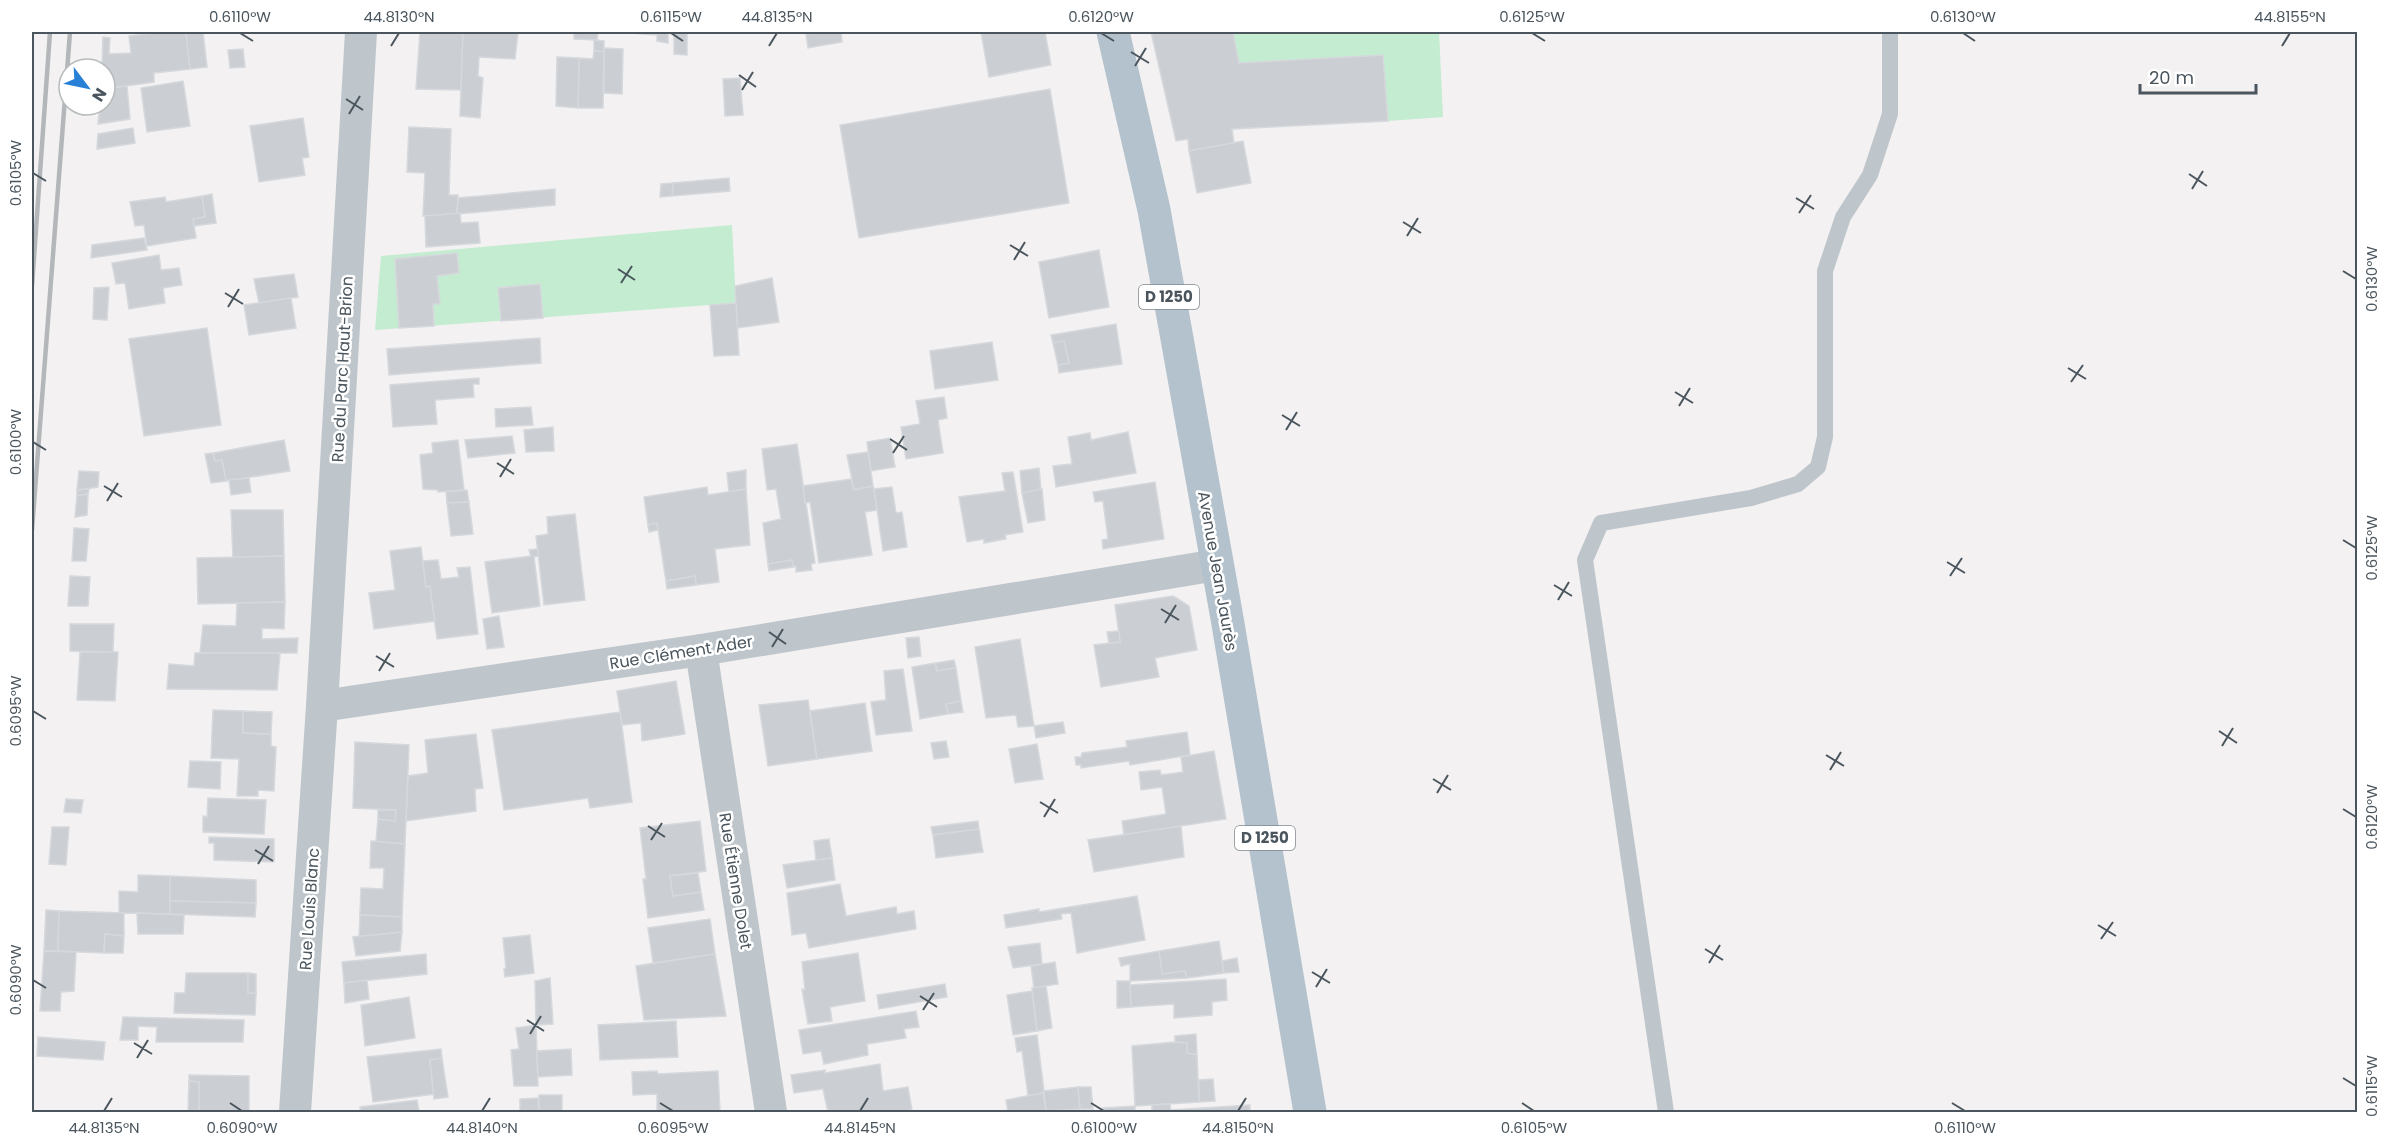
<svg xmlns="http://www.w3.org/2000/svg" width="2389" height="1144" viewBox="0 0 2389 1144" font-family="Poppins,sans-serif">
<rect width="100%" height="100%" fill="#f3f1f1"/>
<!-- green -->
<g fill="#c4ecd0">
<polygon points="1233,32 1439,32 1443,117 1388,121 1383,55 1239,63"/>
<polygon points="732,225 736,303 375,330 381,256"/>
</g>
<!-- building -->
<g fill="#cbced3" stroke="#d5d8dc" stroke-width="1.5">
<polygon points="164,32 186,32 190,69 154,73 154,82 105,89 105,69 102,69 103,37 110,38 109,54 131,53 129,36"/>
<polygon points="186,32 203,32 207,67 190,69"/>
<polygon points="420,32 463,32 461,90 416,89"/>
<polygon points="463,32 518,32 515,59 479,57 478,76 483,78 480,118 460,116"/>
<polygon points="574,32 598,32 597,40 574,39"/>
<polygon points="618,32 668,32 668,43 657,41 657,35"/>
<polygon points="674,32 687,32 687,55 674,54"/>
<polygon points="820,32 841,32 842,42 808,48 806,34"/>
<polygon points="981,32 1045,32 1051,65 989,77"/>
<polygon points="1151,32 1233,32 1239,63 1383,55 1388,121 1232,129 1234,143 1189,151 1188,139 1176,141"/>
<polygon points="594,40 604,41 604,52 594,51"/>
<polygon points="604,48 623,49 622,94 604,93"/>
<polygon points="243,49 245,67 230,68 228,50"/>
<polygon points="594,51 604,52 603,108 578,108 579,58 593,59"/>
<polygon points="557,57 579,58 578,108 556,106"/>
<polygon points="740,78 743,115 725,116 723,79"/>
<polygon points="183,81 190,126 147,132 141,88"/>
<polygon points="127,86 130,119 98,124 100,105 105,105 105,89"/>
<polygon points="1050,89 1069,203 859,238 840,125"/>
<polygon points="303,118 309,157 302,158 305,175 259,182 250,126"/>
<polygon points="409,127 451,129 449,195 458,195 457,214 423,216 425,173 407,172"/>
<polygon points="133,128 135,143 97,149 98,134"/>
<polygon points="1243,141 1251,183 1197,193 1189,151"/>
<polygon points="729,178 730,191 672,196 673,183"/>
<polygon points="673,183 672,196 660,197 661,184"/>
<polygon points="555,189 555,205 457,214 458,198"/>
<polygon points="212,194 216,223 194,226 193,219 205,217 202,196"/>
<polygon points="202,196 205,217 193,219 196,238 147,246 144,225 135,226 130,202 165,197 166,202"/>
<polygon points="460,213 461,223 478,222 480,243 426,247 425,216"/>
<polygon points="144,238 147,250 91,258 92,245"/>
<polygon points="1099,250 1109,307 1049,318 1039,262"/>
<polygon points="457,253 459,273 437,276 440,304 433,304 434,326 399,328 395,259"/>
<polygon points="159,255 161,270 179,268 182,285 163,288 165,303 129,309 125,283 116,284 112,263"/>
<polygon points="294,274 298,297 259,303 254,279"/>
<polygon points="772,278 779,322 737,328 735,286"/>
<polygon points="540,284 543,318 501,321 498,288"/>
<polygon points="109,287 107,320 93,319 94,288"/>
<polygon points="291,298 296,328 249,335 244,305"/>
<polygon points="736,303 739,355 714,356 710,305"/>
<polygon points="1116,324 1122,364 1059,373 1058,365 1069,363 1064,341 1053,343 1051,335"/>
<polygon points="207,328 221,425 144,436 129,339"/>
<polygon points="540,338 541,363 389,375 387,349"/>
<polygon points="1064,341 1069,363 1058,365 1053,343"/>
<polygon points="992,342 998,380 935,389 930,351"/>
<polygon points="479,378 479,384 473,384 474,397 435,400 437,424 393,427 390,385"/>
<polygon points="944,397 947,418 938,420 943,453 906,459 901,427 920,424 916,401"/>
<polygon points="531,407 533,425 496,427 495,409"/>
<polygon points="553,427 554,451 526,452 524,430"/>
<polygon points="1128,432 1136,473 1056,487 1053,466 1072,464 1068,437 1090,433 1091,440"/>
<polygon points="512,436 515,453 468,458 465,440"/>
<polygon points="890,438 895,467 871,471 867,442"/>
<polygon points="284,440 290,471 226,481 222,460 215,461 213,453"/>
<polygon points="458,440 464,490 438,492 438,490 423,489 420,455 433,453 432,443"/>
<polygon points="797,444 815,563 811,564 812,570 796,572 796,566 793,567 792,560 768,564 763,523 781,519 776,489 767,490 762,449"/>
<polygon points="868,452 873,486 854,490 847,455"/>
<polygon points="213,453 215,461 222,460 226,481 211,483 205,454"/>
<polygon points="1039,468 1041,490 1022,493 1020,471"/>
<polygon points="746,470 746,489 729,492 727,473"/>
<polygon points="79,471 99,472 98,487 77,490"/>
<polygon points="1013,472 1023,532 1005,535 1006,539 984,543 984,539 967,542 959,497 1005,491 1002,473"/>
<polygon points="249,478 251,492 231,495 229,480"/>
<polygon points="851,479 854,490 873,486 874,489 877,510 865,512 872,555 819,563 810,502 805,503 803,486"/>
<polygon points="1155,482 1164,539 1103,549 1102,540 1108,539 1103,501 1095,502 1093,492"/>
<polygon points="707,487 708,495 746,489 750,545 715,549 719,582 696,585 695,576 666,581 657,523 648,525 644,497"/>
<polygon points="892,487 896,513 902,512 907,547 883,551 874,489"/>
<polygon points="89,489 88,494 77,496 77,490"/>
<polygon points="1042,489 1045,520 1028,523 1022,493"/>
<polygon points="467,490 469,502 447,503 446,492"/>
<polygon points="88,494 87,515 75,517 77,496"/>
<polygon points="469,502 473,534 451,536 447,503"/>
<polygon points="231,510 283,510 284,556 233,558"/>
<polygon points="575,514 585,600 544,605 536,536 548,534 547,517"/>
<polygon points="657,523 658,530 649,532 648,525"/>
<polygon points="74,528 89,529 86,561 72,561"/>
<polygon points="421,547 426,587 430,586 435,621 374,629 369,593 395,590 390,551"/>
<polygon points="538,549 538,556 534,557 540,606 492,613 485,562 531,556 529,550"/>
<polygon points="284,556 285,602 198,604 197,558"/>
<polygon points="438,560 441,579 459,577 457,568 470,567 478,634 437,639 430,586 426,587 423,561"/>
<polygon points="792,560 793,567 769,571 768,564"/>
<polygon points="70,576 90,577 88,606 68,606"/>
<polygon points="695,576 696,585 667,589 666,581"/>
<polygon points="1173,596 1189,606 1197,650 1155,658 1159,677 1101,687 1094,645 1120,642 1115,605"/>
<polygon points="285,602 284,629 262,628 262,639 298,638 297,653 200,653 203,625 236,626 237,603"/>
<polygon points="499,616 504,647 487,649 483,619"/>
<polygon points="70,624 114,624 113,652 70,651"/>
<polygon points="1119,631 1120,642 1109,643 1107,632"/>
<polygon points="919,637 921,656 908,658 906,638"/>
<polygon points="1020,639 1034,726 1018,727 1016,715 986,718 975,647"/>
<polygon points="80,652 118,652 115,701 77,700"/>
<polygon points="195,653 280,653 277,690 167,689 169,664 194,666"/>
<polygon points="954,660 956,668 937,671 935,663"/>
<polygon points="935,663 937,671 956,668 961,701 946,704 948,714 920,719 912,667"/>
<polygon points="903,669 912,731 876,735 871,702 886,700 884,671"/>
<polygon points="676,681 685,734 642,741 641,723 622,725 617,691"/>
<polygon points="808,700 817,759 768,766 759,705"/>
<polygon points="961,701 963,712 948,714 946,704"/>
<polygon points="865,703 872,751 817,759 810,711"/>
<polygon points="213,710 243,711 243,733 271,734 271,746 276,747 274,791 258,790 258,796 237,796 239,759 211,758"/>
<polygon points="243,711 272,712 271,734 243,733"/>
<polygon points="620,712 632,802 590,808 588,798 504,810 492,730"/>
<polygon points="1063,722 1065,733 1036,738 1034,726"/>
<polygon points="1187,732 1190,755 1130,765 1129,761 1081,768 1081,765 1076,765 1075,757 1081,757 1082,753 1127,747 1126,741"/>
<polygon points="476,734 483,788 475,789 476,811 406,821 408,776 428,773 425,740"/>
<polygon points="946,741 949,757 934,759 931,743"/>
<polygon points="355,742 409,745 405,844 376,842 378,819 395,821 396,810 353,808"/>
<polygon points="1037,744 1043,779 1015,783 1009,749"/>
<polygon points="1214,751 1226,819 1124,835 1122,821 1166,814 1162,787 1141,790 1139,772 1160,770 1161,775 1183,772 1181,757"/>
<polygon points="190,761 221,762 220,789 188,787"/>
<polygon points="208,798 266,800 264,834 203,832 203,816 207,817"/>
<polygon points="66,799 83,800 81,813 64,812"/>
<polygon points="378,810 396,810 395,821 378,819"/>
<polygon points="700,821 706,871 670,876 673,896 701,892 704,910 648,918 643,879 646,879 640,828"/>
<polygon points="978,821 979,829 933,835 931,827"/>
<polygon points="1181,826 1184,857 1094,872 1088,840"/>
<polygon points="52,827 69,827 66,865 49,864"/>
<polygon points="979,829 983,852 936,858 933,835"/>
<polygon points="209,837 274,839 274,862 214,860 214,843 209,843"/>
<polygon points="829,839 832,858 816,860 814,841"/>
<polygon points="371,841 405,844 402,917 360,915 361,888 383,889 384,868 370,868"/>
<polygon points="832,858 835,880 787,888 783,865"/>
<polygon points="698,873 701,892 673,896 670,876"/>
<polygon points="138,875 170,876 170,914 119,913 119,891 138,892"/>
<polygon points="170,876 256,880 256,903 170,901"/>
<polygon points="840,884 846,916 896,907 897,914 914,911 916,929 809,948 806,933 792,935 787,893"/>
<polygon points="1137,896 1145,940 1077,953 1071,913 1061,914 1062,919 1006,928 1004,915 1039,909 1039,912"/>
<polygon points="170,901 256,903 255,917 170,914"/>
<polygon points="46,910 59,911 58,951 44,951"/>
<polygon points="59,911 124,913 124,936 105,934 104,953 58,951"/>
<polygon points="137,913 184,915 183,934 138,934"/>
<polygon points="360,915 402,917 402,932 359,937"/>
<polygon points="710,919 715,954 653,963 648,928"/>
<polygon points="402,932 400,951 356,956 353,937"/>
<polygon points="105,934 124,936 123,953 104,953"/>
<polygon points="530,935 534,973 505,977 504,969 506,968 503,938"/>
<polygon points="1219,941 1224,973 1187,978 1185,971 1162,974 1159,951"/>
<polygon points="1040,943 1042,964 1013,968 1008,947"/>
<polygon points="44,951 76,952 74,991 61,992 60,1011 40,1011"/>
<polygon points="1159,951 1162,974 1185,971 1187,978 1130,981 1130,964 1121,966 1119,958"/>
<polygon points="858,953 865,1001 830,1007 832,1021 808,1024 802,989 805,990 802,962"/>
<polygon points="426,954 427,974 344,983 342,962"/>
<polygon points="715,954 726,1016 644,1020 636,966"/>
<polygon points="1237,958 1239,972 1224,973 1222,961"/>
<polygon points="1055,962 1058,984 1034,988 1031,966"/>
<polygon points="186,973 248,973 248,993 256,993 255,1015 174,1013 175,993 185,993"/>
<polygon points="248,973 256,974 256,993 248,993"/>
<polygon points="550,978 553,1024 536,1025 535,981"/>
<polygon points="1226,979 1227,1000 1212,1002 1212,1015 1174,1018 1174,1004 1131,1007 1130,985"/>
<polygon points="367,980 369,999 345,1003 344,983"/>
<polygon points="1117,981 1130,981 1131,1007 1117,1008"/>
<polygon points="945,984 947,997 879,1009 877,995"/>
<polygon points="1046,986 1052,1028 1037,1031 1032,988"/>
<polygon points="1032,991 1037,1031 1013,1035 1007,995"/>
<polygon points="409,997 415,1038 365,1046 361,1005"/>
<polygon points="916,1011 919,1027 904,1029 906,1038 867,1044 868,1055 824,1064 821,1051 803,1054 799,1030"/>
<polygon points="123,1017 244,1020 243,1042 156,1042 157,1027 138,1026 138,1040 120,1040"/>
<polygon points="676,1021 678,1057 600,1060 598,1025"/>
<polygon points="536,1025 538,1086 514,1086 511,1050 519,1049 516,1028"/>
<polygon points="1196,1034 1197,1055 1187,1053 1187,1043 1175,1042 1175,1036"/>
<polygon points="1037,1035 1044,1091 1041,1094 1028,1096 1022,1051 1017,1052 1015,1038"/>
<polygon points="38,1037 105,1042 103,1060 37,1056"/>
<polygon points="1175,1042 1187,1043 1187,1053 1197,1055 1199,1102 1135,1106 1132,1046"/>
<polygon points="441,1049 442,1058 430,1060 434,1094 373,1102 367,1057"/>
<polygon points="571,1049 572,1075 538,1077 537,1051"/>
<polygon points="442,1058 448,1097 434,1099 430,1060"/>
<polygon points="880,1064 883,1091 908,1087 912,1110 896,1112 828,1112 823,1089 794,1093 791,1075 825,1070 825,1073"/>
<polygon points="657,1071 658,1074 718,1071 720,1112 657,1112 657,1094 633,1095 632,1072"/>
<polygon points="189,1075 249,1076 249,1112 199,1112 199,1082 189,1081"/>
<polygon points="1213,1079 1215,1101 1199,1102 1199,1080"/>
<polygon points="189,1081 199,1082 199,1112 188,1112"/>
<polygon points="1078,1087 1080,1109 1046,1111 1044,1091"/>
<polygon points="1078,1087 1091,1087 1093,1109 1080,1109"/>
<polygon points="1043,1093 1046,1111 1008,1112 1006,1100"/>
<rect x="539" y="1095" width="23" height="17"/>
<polygon points="538,1098 539,1112 520,1112 520,1099"/>
<polygon points="417,1100 419,1112 361,1112 360,1107"/>
<polygon points="1170,1104 1171,1112 1152,1112 1152,1105"/>
<polygon points="1250,1105 1250,1112 1171,1112 1171,1110"/>
<polygon points="1135,1106 1135,1112 1103,1112 1103,1108"/>
</g>
<g fill="none" stroke-linecap="round" stroke-linejoin="round">
<!-- lane -->
<polyline stroke="#bec6cc" stroke-width="16" points="1666,1112 1585,560 1601,523 1751,498 1798,484 1818,467 1825,437 1825,271 1843,217 1870,175 1890,114 1890,32"/>
<!-- street -->
<g stroke="#bec6cc" stroke-width="32">
<polyline points="701,650 771,1112"/>
<polyline points="322,706 701,650 1217,565"/>
<polyline points="295,1112 322,706 361,32"/>
</g>
<!-- primary -->
<polyline stroke="#b3c2cd" stroke-width="33" points="1113,32 1154,210 1227,618 1310,1112"/>
<!-- rail -->
<g stroke="#b4b7ba" stroke-width="4.5">
<polyline points="32,286 50,32"/>
<polyline points="32,530 70,32"/>
</g>
</g>
<!-- ticks -->
<path fill="none" stroke="#4a555d" stroke-width="2" d="M240,33L253,41M671,33L683,41M1101,33L1114,41M1532,33L1545,41M1963,33L1975,41M391,46L399,33M769,46L777,33M2282,46L2290,33M1131,52L1149,63M1135,66L1146,48M739,75L756,87M742,90L753,72M346,99L363,110M349,114L360,96M33,173L46,181M2189,174L2207,186M2192,189L2203,171M1796,198L1814,209M1799,213L1811,195M1403,222L1421,233M1407,236L1418,218M1010,245L1028,256M1014,260L1025,242M618,269L635,280M2343,271L2356,279M621,283L632,266M225,293L243,304M228,307L239,289M2068,368L2086,379M2071,382L2083,365M1675,392L1693,403M1679,406L1690,388M1282,415L1300,426M1286,430L1297,412M890,439L907,450M33,442L46,450M893,453L904,436M497,463L514,474M500,477L511,459M104,486L122,497M107,501L118,483M2343,540L2356,548M1947,562L1965,573M1950,576L1962,558M1554,585L1572,596M1558,600L1569,582M1161,609L1179,620M1165,623L1176,605M769,632L786,644M772,647L783,629M376,656L394,667M379,671L390,653M33,711L46,719M2219,731L2237,743M2222,746L2233,728M1826,755L1844,766M1830,770L1841,752M1433,779L1451,790M1437,793L1448,775M1040,802L1058,813M2343,809L2356,817M1044,817L1055,799M648,826L665,837M651,840L662,823M255,850L273,861M258,864L269,846M2098,925L2116,936M2101,939L2113,922M1705,949L1723,960M1709,963L1720,945M1312,972L1330,983M33,980L46,988M1316,987L1327,969M920,996L937,1007M923,1010L934,993M527,1020L544,1031M530,1034L541,1016M134,1043L152,1054M137,1058L148,1040M2343,1078L2356,1086M230,1103L242,1111M660,1103L673,1111M1091,1103L1104,1111M1522,1103L1534,1111M1952,1103L1965,1111M104,1111L112,1098M482,1111L490,1098M860,1111L868,1098M1238,1111L1246,1098"/>
<g text-anchor="middle" stroke-width="5" stroke-linejoin="round" paint-order="stroke">
<!-- shield labels -->
<g fill="#fff" stroke="#80888e" stroke-width="1.5">
<rect x="1139" y="285" width="60" height="24" rx="4.5"/>
<rect x="1235" y="826" width="60" height="24" rx="4.5"/>
</g>
<g font-size="15" font-weight="bold" fill="#4a555d">
<text x="1169" y="302">D 1250</text>
<text x="1265" y="843">D 1250</text>
</g>
<!-- street labels -->
<g font-size="16" fill="#4a555d" stroke="#fff">
<text transform="translate(342 369) rotate(-87)" y="6">Rue du Parc Haut-Brion</text>
<text transform="translate(1218 571) rotate(80)" y="6">Avenue Jean Jaurès</text>
<text transform="translate(681 652) rotate(-9)" y="6">Rue Clément Ader</text>
<text transform="translate(736 881) rotate(81)" y="6">Rue Étienne Dolet</text>
<text transform="translate(309 909) rotate(-86)" y="6">Rue Louis Blanc</text>
</g>
</g>
<!-- border -->
<rect width="2389" height="1144" fill="none" stroke="#ffffff" stroke-width="66"/>
<!-- north arrow -->
<g transform="translate(87 87) rotate(122)"><circle r="28" fill="#ffffff" stroke="#b7bbbe" stroke-width="1.5"/>
<path d="M0-4.5L10 22L0 15L-10 22Z" fill="#2881d6"/>
<text y="-9" font-size="16" font-weight="bold" text-anchor="middle" fill="#4a555d">N</text>
</g>
<!-- scale -->
<path d="M2140 84v9h116v-9" fill="none" stroke="#4a555d" stroke-width="3"/>
<text x="2149" y="84" font-size="18" fill="#4a555d" stroke="#ffffff" stroke-width="4.5" paint-order="stroke">20 m</text>
<rect x="33" y="33" width="2323" height="1078" fill="none" stroke="#4a555d" stroke-width="2"/>
<g font-size="15" text-anchor="middle" fill="#4a555d">
<text x="240" y="22">0.6110°W</text>
<text x="399" y="22">44.8130°N</text>
<text x="671" y="22">0.6115°W</text>
<text x="777" y="22">44.8135°N</text>
<text x="1101" y="22">0.6120°W</text>
<text x="1532" y="22">0.6125°W</text>
<text x="1963" y="22">0.6130°W</text>
<text x="2290" y="22">44.8155°N</text>
<text transform="translate(16 173) rotate(-90)" y="5">0.6105°W</text>
<text transform="translate(2372 279) rotate(-90)" y="5">0.6130°W</text>
<text transform="translate(16 442) rotate(-90)" y="5">0.6100°W</text>
<text transform="translate(2372 548) rotate(-90)" y="5">0.6125°W</text>
<text transform="translate(16 711) rotate(-90)" y="5">0.6095°W</text>
<text transform="translate(2372 817) rotate(-90)" y="5">0.6120°W</text>
<text transform="translate(16 980) rotate(-90)" y="5">0.6090°W</text>
<text transform="translate(2372 1086) rotate(-90)" y="5">0.6115°W</text>
<text x="104" y="1133">44.8135°N</text>
<text x="242" y="1133">0.6090°W</text>
<text x="482" y="1133">44.8140°N</text>
<text x="673" y="1133">0.6095°W</text>
<text x="860" y="1133">44.8145°N</text>
<text x="1104" y="1133">0.6100°W</text>
<text x="1238" y="1133">44.8150°N</text>
<text x="1534" y="1133">0.6105°W</text>
<text x="1965" y="1133">0.6110°W</text>
</g>
</svg>
